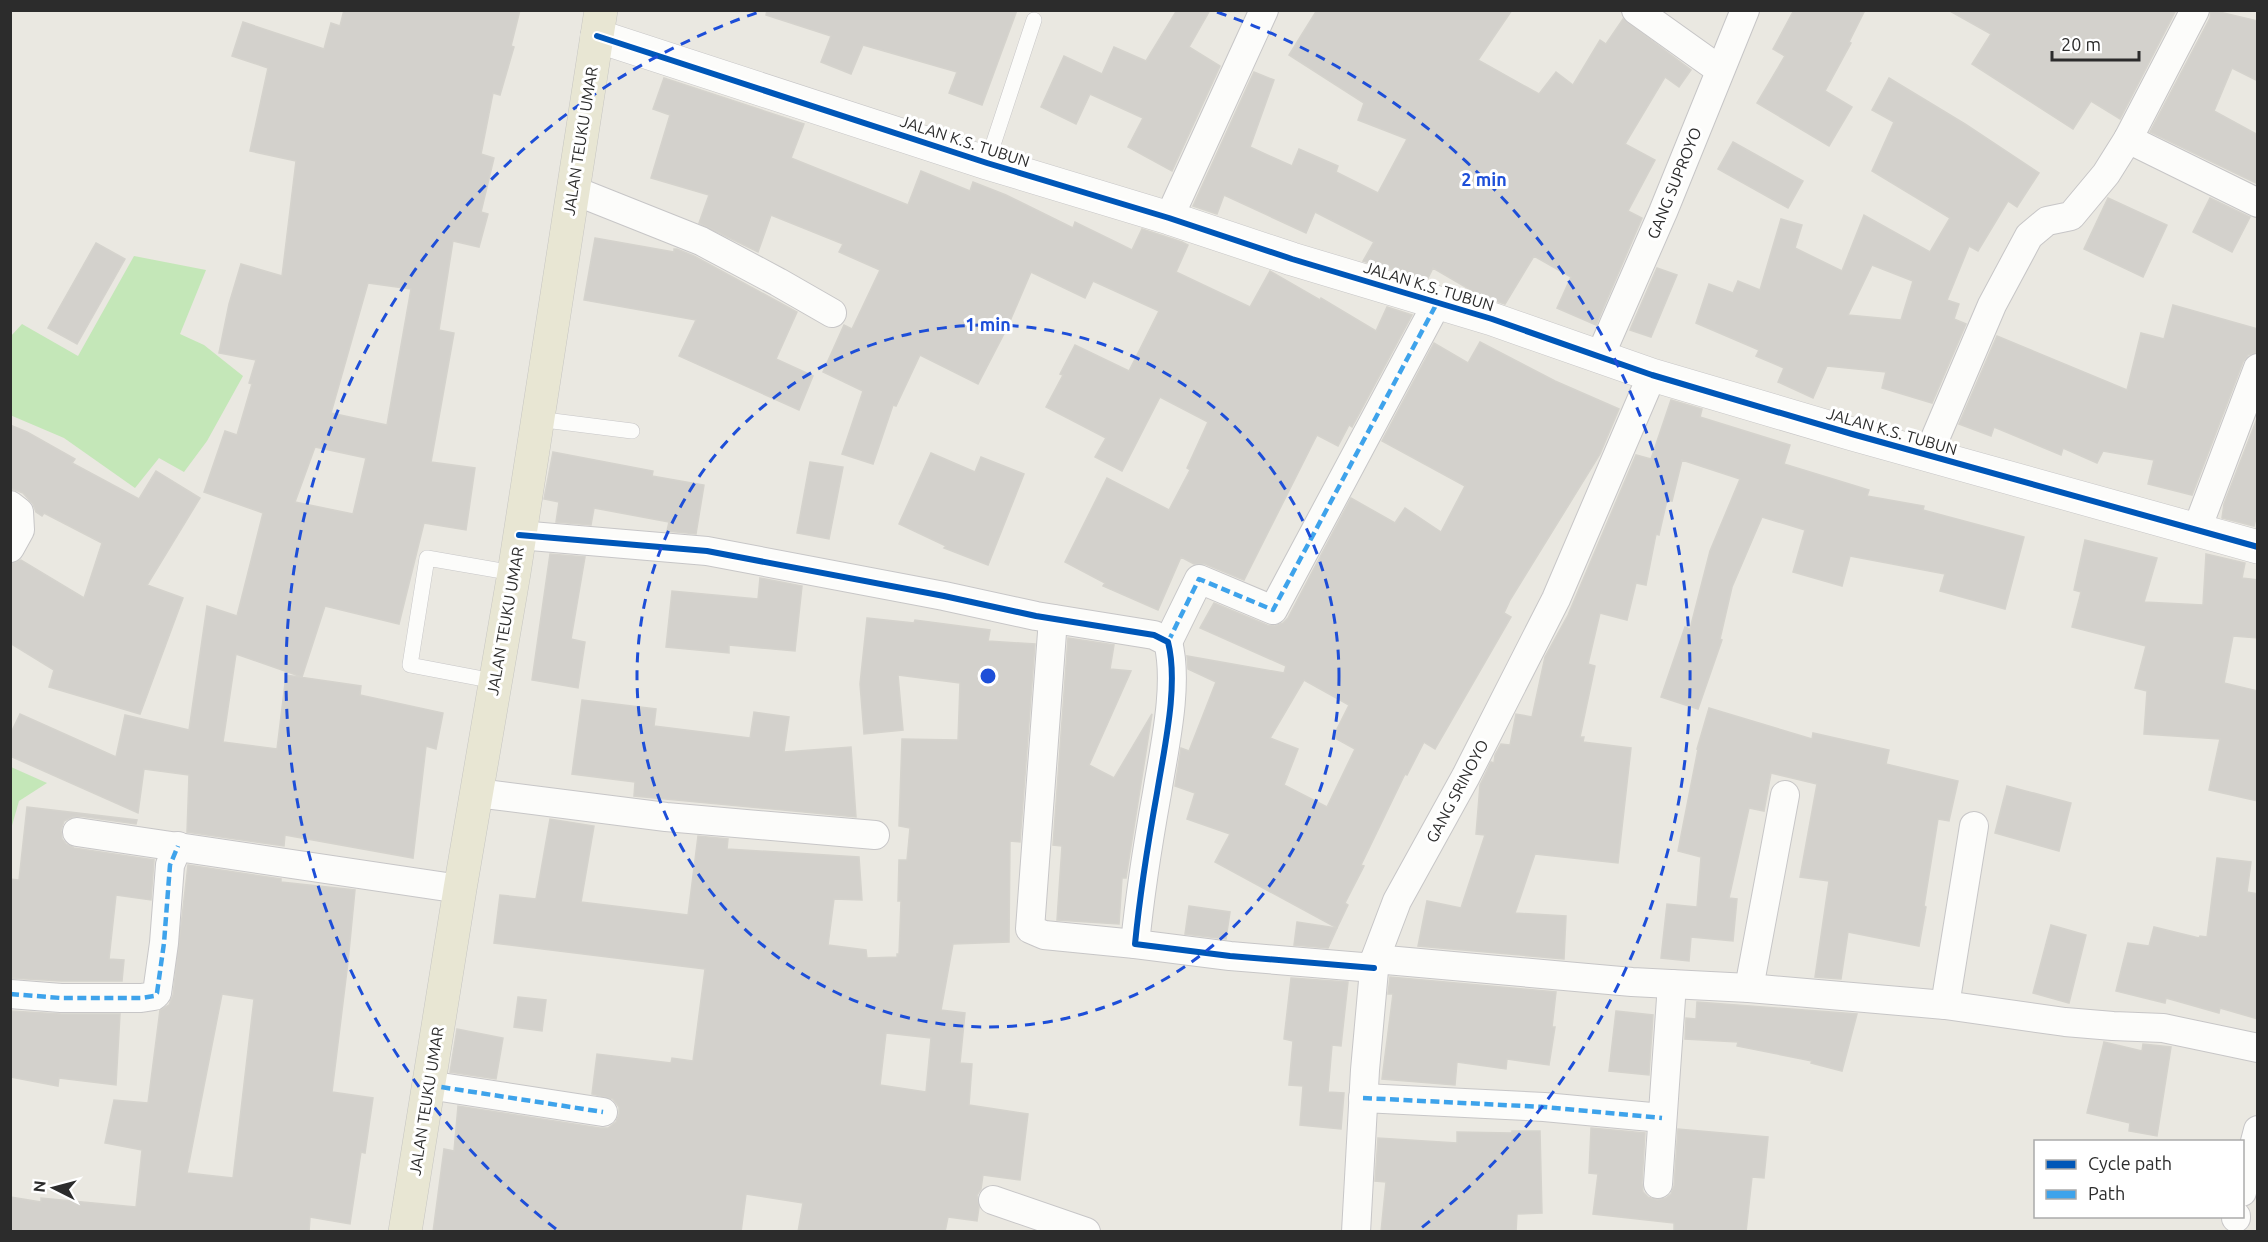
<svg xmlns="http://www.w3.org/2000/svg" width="2268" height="1242" viewBox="0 0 2268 1242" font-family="Ubuntu,sans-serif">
<rect width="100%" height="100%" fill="#eae8e1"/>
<!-- green -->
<g fill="#c4e7b8">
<polygon points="134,256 206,270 180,334 204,345 243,376 207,441 184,472 159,458 135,488 64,438 10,415 11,336 22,324 78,356"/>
<polygon points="11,767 47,783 19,801 11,829"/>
</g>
<!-- building -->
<g fill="#d3d1cc" stroke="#d5d3cd" stroke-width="1.5" fill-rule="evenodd">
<path d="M344,10H520L511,46L514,47L500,95L493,93L481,154L494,158L481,212L488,214L479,247L453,241L439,330L454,333L431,462L475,468L466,530L424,523L399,624L325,606L302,677L236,654L223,742L277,749L286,675L361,686L360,695L443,713L436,749L426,746L413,858L285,835L284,846L187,832L189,775L144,769L138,813L10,756V735L20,714L116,757L125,715L189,730L207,606L237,616L263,513L204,492L225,431L237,435L252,384L249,383L256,360L219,353L229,304L241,264L282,276L296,161L250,151L268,68L232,56L243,22L324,49L331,23L340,26ZM368,283L411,289L387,425L331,413ZM315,447L366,458L353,514L295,502Z"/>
<polygon points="767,10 1017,10 982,105 949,93 957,72 863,45 851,74 821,62 831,36 766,15"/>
<polygon points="1177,10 1210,10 1189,47 1220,66 1172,171 1128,147 1143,118 1090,94 1076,124 1041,107 1064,56 1102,74 1114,47 1146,61"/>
<polygon points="1317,10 1512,10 1478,60 1539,94 1556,72 1573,85 1600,40 1606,44 1623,19 1691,70 1679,87 1665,77 1625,144 1655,160 1628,211 1642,218 1596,325 1557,308 1571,277 1534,256 1505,304 1481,296 1433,268 1427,280 1363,261 1374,242 1315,212 1306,233 1224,195 1217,214 1193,206 1254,72 1274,80 1250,147 1292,166 1299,149 1338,166 1336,172 1378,193 1407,139 1358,120 1364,103 1289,55"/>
<polygon points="1794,10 1865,10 1849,42 1851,43 1825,91 1852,107 1829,146 1757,103 1785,56 1773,49"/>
<polygon points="1948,10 2176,10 2120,119 2091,101 2073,129 1972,64 1991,34"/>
<polygon points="2211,10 2258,21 2258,81 2232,68 2214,111 2258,135 2258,184 2150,132 2210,18"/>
<polygon points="664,78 804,124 791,158 908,205 921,171 970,191 973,182 1006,195 1073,228 1075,222 1132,250 1142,229 1182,242 1188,245 1176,272 1250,307 1270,271 1320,300 1321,298 1376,331 1387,307 1412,315 1352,427 1349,425 1338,446 1317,435 1244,580 1205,564 1194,564 1181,557 1158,610 1103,586 1105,583 1065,562 1107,478 1169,510 1190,470 1187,468 1208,422 1160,397 1122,471 1095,457 1106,438 1046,407 1063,375 1060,374 1075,345 1129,371 1159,311 1093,281 1085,298 1031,272 1007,328 978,384 920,355 896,406 893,405 873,464 842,454 863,391 823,372 844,325 852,329 880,270 839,252 843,244 771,215 758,252 699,223 709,195 651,178 670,115 653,109"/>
<path d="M1889,78L1965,124L2039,173L2017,207L2008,201L1978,251L1969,246L1947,300L1959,304L1954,319L1966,324L1932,403L1882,388L1886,372L1827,366L1813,398L1778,382L1784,368L1756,356L1759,350L1696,323L1709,284L1733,293L1738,281L1760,290L1781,219L1802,225L1795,248L1842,271L1864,215L1930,252L1950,218L1872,171L1894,122L1872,110ZM1872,265L1913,281L1901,320L1848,315Z"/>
<polygon points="1733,142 1803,181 1788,208 1718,169"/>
<polygon points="2108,198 2167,225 2143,277 2084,249"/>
<polygon points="2210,198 2250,217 2232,252 2193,232"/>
<polygon points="595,238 674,252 674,249 677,249 694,256 797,312 776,359 813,376 799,410 679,356 696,320 584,300"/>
<polygon points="96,243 125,259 77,344 48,328"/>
<polygon points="1657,268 1677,275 1651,337 1630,330"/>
<polygon points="2173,305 2258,329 2258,352 2248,355 2243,362 2192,495 2148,484 2154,460 2103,451 2097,463 2063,448 2061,455 1994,427 1991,436 1959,424 1997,336 2127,390 2141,333 2164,339"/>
<path d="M1480,342L1555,381L1619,409L1600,454L1510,600L1504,613L1511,617L1435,749L1424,742L1407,775L1405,774L1361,865L1364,866L1345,903L1348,905L1337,928L1215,862L1230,834L1187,819L1195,793L1175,786L1181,748L1189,751L1216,682L1188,669L1187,656L1284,673L1286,666L1200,628L1214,603L1267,625L1275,626L1283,623L1288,618L1351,498L1395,523L1405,508L1441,532L1465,486L1382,441L1434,343L1468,363ZM1304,680L1349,705L1333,737L1355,749L1327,807L1284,785L1298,749L1270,738Z"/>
<polygon points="1671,400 1702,409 1700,417 1790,445 1784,464 1869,490 1867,496 1924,506 1923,510 2024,537 2005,609 1940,591 1945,574 1850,556 1842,586 1793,572 1805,530 1762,517 1732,587 1720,639 1722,640 1698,709 1661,697 1685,627 1690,629 1710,551 1740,479 1682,460 1672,501 1667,500 1659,535 1656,534 1646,585 1636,583 1627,620 1600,613 1588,664 1595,666 1580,737 1584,737 1583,742 1631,748 1618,863 1535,854 1515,913 1566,916 1564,959 1418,946 1427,901 1461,908 1485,835 1476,834 1480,785 1491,762 1494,763 1495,755 1501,744 1510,745 1516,714 1532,717 1545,657 1568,615 1636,455 1651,459"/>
<polygon points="2258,416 2258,510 2254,526 2222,518 2224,504"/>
<polygon points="10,425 27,432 75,459 72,463 139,499 156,471 200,498 147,585 183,598 140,714 49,687 54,670 10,643 10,564 21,560 84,598 102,543 44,513 42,516 36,512 33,504 23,493 10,488"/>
<polygon points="553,452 653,471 652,476 704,485 696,534 667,531 669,522 594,508 591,525 556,522 559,502 544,499"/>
<polygon points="931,453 975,472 981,457 1024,474 988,565 944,548 946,546 899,524"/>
<polygon points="810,462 843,467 829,539 797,533"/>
<polygon points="2085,540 2157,558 2144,602 2203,605 2206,554 2245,563 2242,578 2258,580 2258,638 2233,636 2224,683 2258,691 2258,801 2209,790 2220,739 2144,734 2147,691 2135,688 2146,646 2072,627 2081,592 2074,590"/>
<polygon points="550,554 585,557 571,639 585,642 578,688 532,680"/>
<polygon points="760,578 802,586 795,651 729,645 729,653 666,647 672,591 758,599"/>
<path d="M867,618L914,623L915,620L990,630L988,641L1035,644L1020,842L1010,841L1009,942L953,944L941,1010L965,1013L960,1063L972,1064L969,1105L1028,1114L1020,1180L983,1175L981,1189L977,1195L979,1207L977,1221L948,1217L945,1232H798L803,1203L746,1194L741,1232H433L444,1149L454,1151L458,1106L600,1128H608L616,1122L619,1114V1107L613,1099L592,1094L597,1054L671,1063L672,1058L693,1061L705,969L494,943L500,895L536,899L550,819L594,826L581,902L688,915L698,836L728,839L727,849L859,857L862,900L834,899L828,945L866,950L867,958L897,957V954H899L901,901H898L899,860H907L910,828L899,826L902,739L958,740L960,683L898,675L903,730L864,734L860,684ZM886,1033L931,1038L926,1092L880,1085Z"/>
<polygon points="1068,638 1114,645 1110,669 1131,671 1089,765 1114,778 1152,714 1126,878 1122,878 1119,924 1057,920 1062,846 1053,845"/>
<polygon points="582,700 656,709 654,726 750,738 754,712 789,717 784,752 851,747 856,817 634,796 635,782 572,774"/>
<polygon points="1709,708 1812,739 1813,733 1889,750 1886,764 1958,781 1949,821 1938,819 1924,906 1926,907 1919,946 1848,932 1841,979 1815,977 1829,881 1800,877 1817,784 1771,773 1764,811 1749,808 1729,898 1737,899 1733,941 1691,937 1689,961 1661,958 1667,904 1697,907 1701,857 1678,851 1698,749 1697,749"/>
<polygon points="2007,786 2071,803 2059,851 1995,833"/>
<polygon points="27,807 137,820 136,824 79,816 72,817 64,821 61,830 62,839 66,844 74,848 154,860 151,900 116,895 109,959 124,960 122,981 62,981 10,978 10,879 19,880"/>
<polygon points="2217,858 2251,862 2247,892 2258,894 2258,1019 2220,1008 2219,1013 2166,998 2165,1003 2116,991 2128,943 2149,946 2154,927 2199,938 2200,936 2207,937"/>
<path d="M188,865L281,879V882L355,890L348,962L332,1092L373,1098L365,1153L361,1152L350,1224L310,1217L309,1232H10V1197L41,1202V1198L136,1207L142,1150L105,1143L114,1100L148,1103L160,1010L169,1005L173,995ZM222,994L254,999L233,1178L187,1173Z"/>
<polygon points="1189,906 1230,912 1226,939 1185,934"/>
<polygon points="1297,922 1337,928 1328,948 1294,945"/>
<polygon points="2051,925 2086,935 2069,1003 2033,993"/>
<polygon points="1390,977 1556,992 1552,1027 1555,1027 1549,1065 1507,1059 1506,1069 1457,1062 1455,1085 1382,1079 1393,994 1388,994"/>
<polygon points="1291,978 1348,982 1341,1046 1332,1045 1328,1092 1344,1093 1341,1129 1300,1125 1303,1086 1289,1085 1293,1041 1284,1039"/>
<polygon points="518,997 546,1000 542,1031 514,1027"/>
<polygon points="1697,1002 1857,1014 1842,1071 1811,1063 1812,1061 1737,1046 1738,1042 1685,1039 1686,1018 1696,1019"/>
<polygon points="10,1011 61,1014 120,1014 116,1085 59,1078 58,1086 10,1077"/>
<polygon points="1616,1011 1653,1015 1649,1075 1609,1071"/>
<polygon points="457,1029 503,1038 496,1079 450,1072"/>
<polygon points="2104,1042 2142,1051 2143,1044 2171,1047 2157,1136 2129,1131 2130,1123 2087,1113"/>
<polygon points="1591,1128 1645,1133 1642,1183 1643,1192 1648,1197 1657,1200 1666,1198 1671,1194 1674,1186 1678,1129 1768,1137 1764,1178 1752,1177 1746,1232 1674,1232 1674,1223 1593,1214 1598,1174 1589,1173"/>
<polygon points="1512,1131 1540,1131 1542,1213 1517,1214 1516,1232 1381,1232 1386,1182 1375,1181 1378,1138 1457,1143 1457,1132 1512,1133"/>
</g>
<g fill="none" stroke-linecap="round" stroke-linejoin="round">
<!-- lane casing -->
<g stroke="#c7c6c7" stroke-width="16">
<g id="lane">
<polyline points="987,163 1034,20"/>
<polyline points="537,419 632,431"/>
<polyline points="494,681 410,665 427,558 514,573"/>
</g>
</g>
<!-- street casing -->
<g stroke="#c7c6c7" stroke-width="30">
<g id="street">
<polyline points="1636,10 1720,70"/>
<polyline points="2128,139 2258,203"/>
<polyline points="573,190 701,241 778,282 832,313"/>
<polyline points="1169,218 1264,10"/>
<polyline points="1600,356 1663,212 1745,10"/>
<polyline points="1928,455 1992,305 2029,236 2047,221 2071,216 2106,174 2128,139 2195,10"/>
<polyline points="10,505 19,512 20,530 10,548"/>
<polyline points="2197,529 2258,368"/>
<path d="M519,535L707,551L944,596L1036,616L1154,635L1168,642C1179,685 1164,749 1157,793C1148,843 1140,893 1135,944L1230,956L1374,968"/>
<polyline points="1053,619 1030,929 1044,935 1135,944"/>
<polyline points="1168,642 1199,579 1273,610 1437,303"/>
<polyline points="477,793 666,817 875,835"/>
<polyline points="77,832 460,889"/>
<polyline points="1375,959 1632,982 1749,988 1945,1005 2065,1022 2113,1026 2163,1028 2258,1048"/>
<polyline points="1749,988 1785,795"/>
<polyline points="10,994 61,998 141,998 154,996 157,993 164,943 170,865 178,846"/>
<polyline points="1945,1005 1974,826"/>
<polyline points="428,1085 603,1112"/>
<polyline points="1363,1098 1544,1107 1662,1118"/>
<polyline points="1658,1184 1672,984"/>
<polyline points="2242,1192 2258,1130"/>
<polyline points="993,1200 1086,1232"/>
<polyline points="2236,1218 2236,1216"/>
<polyline points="1356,1232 1365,1070 1375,959 1397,901 1466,776 1556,599 1652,375"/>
</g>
</g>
<!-- secondary casing -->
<g stroke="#c7c6c7" stroke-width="34">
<polyline id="secondary" points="597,36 987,163 1169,218 1292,259 1492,319 1652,375 1852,434 2258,547"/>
</g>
<!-- primary casing -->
<g stroke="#c6c5c2" stroke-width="34">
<polyline id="primary" points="405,1232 460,889 514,573 601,10"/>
</g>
<!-- lane -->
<use href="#lane" stroke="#fcfcfa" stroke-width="15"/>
<!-- street -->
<use href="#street" stroke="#fcfcfa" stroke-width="28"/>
<!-- secondary -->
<use href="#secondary" stroke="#fcfcfa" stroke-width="33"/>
<!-- primary -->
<use href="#primary" stroke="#e8e6d3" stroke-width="33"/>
<!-- quiet -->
<g stroke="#3ea3eb" stroke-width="4.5" stroke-dasharray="9 4.5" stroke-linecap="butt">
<polyline points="1168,642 1199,579 1273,610 1437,303"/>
<polyline points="10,994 61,998 141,998 154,996 157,993 164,943 170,865 178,846"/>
<polyline points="428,1085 603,1112"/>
<polyline points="1363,1098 1544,1107 1662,1118"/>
</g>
<!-- cycleway casing -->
<g stroke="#fff" stroke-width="10">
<g id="cycleway">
<polyline points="597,36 987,163 1169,218 1292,259 1492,319 1652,375 1852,434 2258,547"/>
<path d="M519,535L707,551L944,596L1036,616L1154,635L1168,642C1179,685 1164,749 1157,793C1148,843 1140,893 1135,944L1230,956L1374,968"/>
</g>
</g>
<!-- cycleway -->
<use href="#cycleway" stroke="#0057b8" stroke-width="6"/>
</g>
<!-- distance rings -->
<g fill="none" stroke="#1d4ed8" stroke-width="3" stroke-dasharray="10 8">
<circle cx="988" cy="676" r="351"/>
<path d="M556 1229A702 702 0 0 1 759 12M1217 12A702 702 0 0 1 1420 1229"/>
</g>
<g text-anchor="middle" stroke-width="6" stroke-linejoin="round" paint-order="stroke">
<!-- street labels -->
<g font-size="16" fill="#2c2c2c" stroke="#fff">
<text transform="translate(580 141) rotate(-81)" y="6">JALAN TEUKU UMAR</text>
<text transform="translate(965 141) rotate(18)" y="6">JALAN K.S. TUBUN</text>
<text transform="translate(1674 183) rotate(-68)" y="6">GANG SUPROYO</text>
<text transform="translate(1429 286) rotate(17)" y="6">JALAN K.S. TUBUN</text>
<text transform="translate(1892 431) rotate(16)" y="6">JALAN K.S. TUBUN</text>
<text transform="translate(505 621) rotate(-80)" y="6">JALAN TEUKU UMAR</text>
<text transform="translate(1457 791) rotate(-62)" y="6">GANG SRINOYO</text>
<text transform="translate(426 1101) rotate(-81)" y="6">JALAN TEUKU UMAR</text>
</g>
</g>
<circle cx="988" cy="676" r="9" fill="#1d4ed8" stroke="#fff" stroke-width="3"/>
<g font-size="18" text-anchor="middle" font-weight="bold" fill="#1d4ed8" stroke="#fff" stroke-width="6" stroke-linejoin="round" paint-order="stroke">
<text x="1484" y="186">2 min</text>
<text x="988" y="331">1 min</text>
</g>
<!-- border -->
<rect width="2268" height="1242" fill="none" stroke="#2c2c2c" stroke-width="24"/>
<!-- legend -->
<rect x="2034" y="1140" width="210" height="78" fill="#ffffff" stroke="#ababab" stroke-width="1.5"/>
<rect x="2046" y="1160" width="30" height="9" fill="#0057b8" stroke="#ababab" stroke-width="1.5"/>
<text x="2088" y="1170" font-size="18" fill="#2c2c2c">Cycle path</text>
<rect x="2046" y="1190" width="30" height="9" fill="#3ea3eb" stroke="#ababab" stroke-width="1.5"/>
<text x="2088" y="1200" font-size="18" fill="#2c2c2c">Path</text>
<!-- north arrow -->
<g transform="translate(54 1188) rotate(276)" stroke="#ffffff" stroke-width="4.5" paint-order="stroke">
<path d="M0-4.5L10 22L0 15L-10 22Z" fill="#2c2c2c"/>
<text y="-9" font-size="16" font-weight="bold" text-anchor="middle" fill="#2c2c2c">N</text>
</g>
<!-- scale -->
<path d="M2052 51v9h87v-9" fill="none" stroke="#2c2c2c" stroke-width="3"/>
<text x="2061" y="51" font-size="18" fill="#2c2c2c" stroke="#ffffff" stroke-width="4.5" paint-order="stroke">20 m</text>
</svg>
